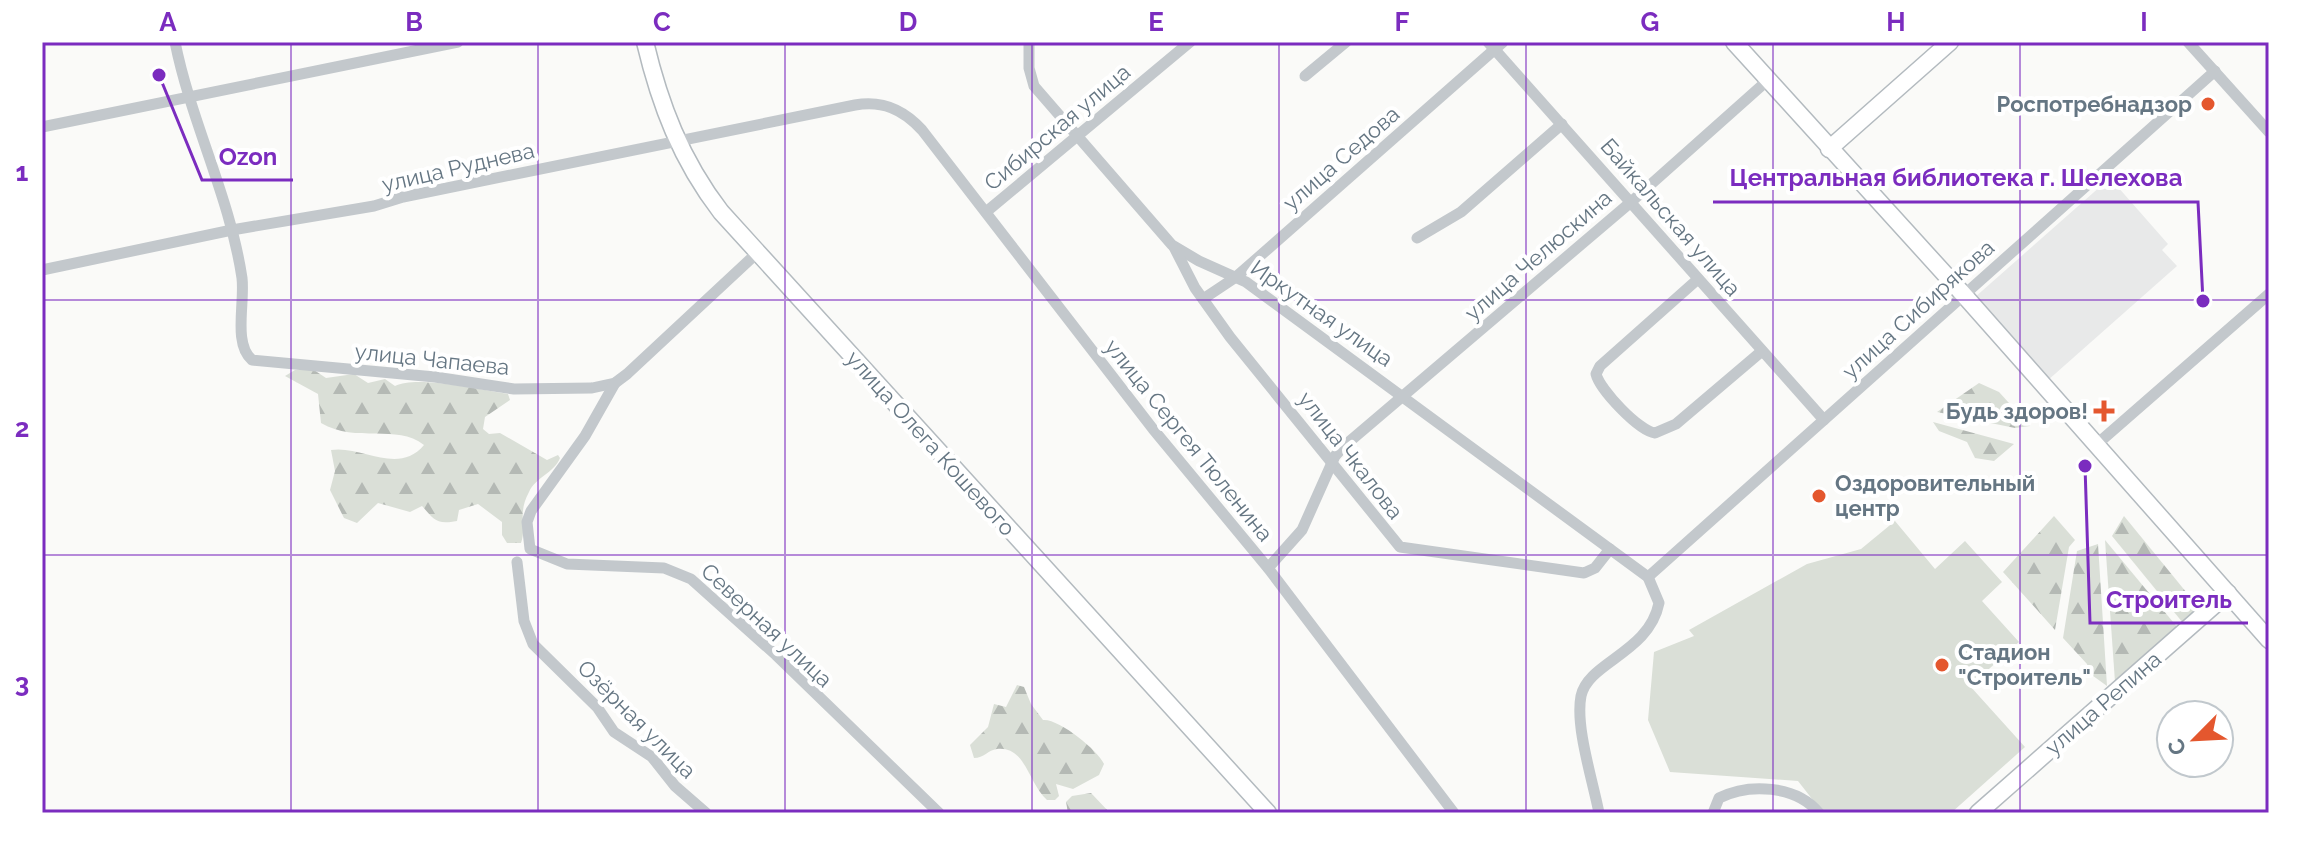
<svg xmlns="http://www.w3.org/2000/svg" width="2311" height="855" viewBox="0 0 2311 855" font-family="Raleway,sans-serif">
<defs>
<pattern id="forest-firs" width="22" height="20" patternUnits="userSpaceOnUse" patternTransform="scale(2)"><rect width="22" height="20" fill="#dadfd7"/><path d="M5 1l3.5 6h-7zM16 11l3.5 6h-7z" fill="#b4b9b4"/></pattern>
</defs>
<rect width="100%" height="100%" fill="#fafaf8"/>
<!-- built -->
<polygon fill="#e8e9e9" points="2110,178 2168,244 2162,250 2177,266 2047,381 1974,298"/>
<!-- green -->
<polygon fill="#dadfd7" points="1895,521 1935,569 1965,541 2002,582 1982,601 2019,642 1970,686 2025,747 1951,813 1823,813 1798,781 1670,772 1648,720 1654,652 1694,636 1689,630 1807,564 1861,549"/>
<!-- forest -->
<g fill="url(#forest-firs)">
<path d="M295,370H314L326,378L354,374L368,383L385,379L395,386C417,375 480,390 508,394L510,400L485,417L483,429L489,434L500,433L547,460L558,455L560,458C554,473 536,477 529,492C517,514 527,526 521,543H507L502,535V522L478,504L459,510L457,521C435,525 434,519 422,506L410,512L378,503L357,523L344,518L330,490L335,471L331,450C362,445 398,476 424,445C396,423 357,444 321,423L318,394L285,376Z"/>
<polygon points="1979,383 1999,392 2030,426 2015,428 1937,412"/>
<polygon points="1933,422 2014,444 1994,461 1975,458 1967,442 1939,431"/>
<polygon points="2054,516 2075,540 2069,547 2055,630 2003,572"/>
<polygon points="2124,516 2200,609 2183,623 2112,536"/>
<polygon points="2105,540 2178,628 2115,682"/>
<polygon points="2098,544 2107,686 2089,673 2087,664 2063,638 2077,551"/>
<path d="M1017,685L1024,687L1031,704L1043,720C1058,718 1098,750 1104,764L1099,775L1073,789L1056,784L1059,796L1055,800H1047C1028,783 1026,746 997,749C988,750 984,758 974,758L970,745L988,727L994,704L1006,707Z"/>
<polygon points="1091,793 1110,813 1068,813 1066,802 1072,796"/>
</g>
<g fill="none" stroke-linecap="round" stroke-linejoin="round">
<!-- secondary casing -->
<g stroke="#b3babf" stroke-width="19">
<g id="secondary">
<path d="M645,42C660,105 681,160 721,212L1268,813"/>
<polyline points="1734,42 1963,294 2269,640"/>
<polyline points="1829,149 1950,42"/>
<polyline points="1978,813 2228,593"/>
</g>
</g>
<!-- street -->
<g stroke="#c3c8cc" stroke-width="11">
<path d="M175,42C191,122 230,197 242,278C245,303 233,344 252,360L435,377L514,389L592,388L615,383L627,374L757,253"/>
<path d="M1029,42V68L1034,86L1172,245L1199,261L1246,282L1648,577L1659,603C1649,653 1588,662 1581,696C1575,727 1593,781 1599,813"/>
<polyline points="1488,42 1824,420"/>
<polyline points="2188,42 2269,132"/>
<polyline points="1305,76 1346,42"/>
<polyline points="42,127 458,42"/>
<polyline points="986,212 1190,42"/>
<polyline points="1417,238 1461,212 1562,124"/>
<polyline points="1174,247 1195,288 1230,337 1400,547 1584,573 1595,568 1610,549"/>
<path d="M42,270L232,230L374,206L403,197L855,105C882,100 903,109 922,130L1153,429L1268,568L1454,813"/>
<path d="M1698,279L1600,366L1596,374C1600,390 1639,431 1655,433L1676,424L1762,351"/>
<polyline points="1203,299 1236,277 1503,42"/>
<polyline points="615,383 585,436 531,511 527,522 530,549 567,564 664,568 691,579 776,655 939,813"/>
<polyline points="2096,445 2269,294"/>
<polyline points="517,562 524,621 533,644 597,707 614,732 652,757 675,786 706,813"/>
<polyline points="1268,568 1302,530 1335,456 1343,447 1631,202 1768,80"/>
<polyline points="1648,577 2215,71"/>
<path d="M1713,813L1719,798C1749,783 1796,785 1819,813"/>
</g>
<!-- secondary -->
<use href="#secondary" stroke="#fff" stroke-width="16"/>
</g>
<!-- grid -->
<path fill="none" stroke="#7b2cbf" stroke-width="2" stroke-opacity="0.55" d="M291,42V813M538,42V813M785,42V813M1032,42V813M1279,42V813M1526,42V813M1773,42V813M2020,42V813M42,300H2269M42,555H2269"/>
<!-- markers -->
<g fill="#e4572e" stroke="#fff" stroke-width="3">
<circle cx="2208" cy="104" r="8"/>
<path d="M2100 399h8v8h8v8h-8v8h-8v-8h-8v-8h8z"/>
<circle cx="1819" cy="496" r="8"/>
<circle cx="1942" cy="665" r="8"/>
</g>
<g text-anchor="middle" stroke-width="8" stroke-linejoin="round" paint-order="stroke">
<!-- poi labels -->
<g font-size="22" font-weight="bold" fill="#657683" stroke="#fff" text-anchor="end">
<text x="2192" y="112">Роспотребнадзор</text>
<text x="2088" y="419">Будь здоров!</text>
<text x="1835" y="491" text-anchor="start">Оздоровительный<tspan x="1835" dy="25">центр</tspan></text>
<text x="1958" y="660" text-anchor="start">Стадион<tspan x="1958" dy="25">"Строитель"</tspan></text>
</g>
<!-- street labels -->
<g font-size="22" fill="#657683" stroke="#fff">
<text transform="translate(1057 127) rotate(-40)" y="8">Сибирская улица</text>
<text transform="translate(1341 158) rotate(-41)" y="8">улица Седова</text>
<text transform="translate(458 167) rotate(-13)" y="8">улица Руднева</text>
<text transform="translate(1671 217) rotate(49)" y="8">Байкальская улица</text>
<text transform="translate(1538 255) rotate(-41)" y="8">улица Челюскина</text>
<text transform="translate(1918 309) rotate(-42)" y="8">улица Сибирякова</text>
<text transform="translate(1322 313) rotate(35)" y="8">Иркутная улица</text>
<text transform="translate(432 359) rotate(6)" y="8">улица Чапаева</text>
<text transform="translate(1189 440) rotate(51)" y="8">улица Сергея Тюленина</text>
<text transform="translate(931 443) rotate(48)" y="8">улица Олега Кошевого</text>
<text transform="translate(1351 455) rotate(52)" y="8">улица Чкалова</text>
<text transform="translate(767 625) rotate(43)" y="8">Северная улица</text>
<text transform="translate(2103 703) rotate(-41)" y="8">улица Репина</text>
<text transform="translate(637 719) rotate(45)" y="8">Озёрная улица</text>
</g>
</g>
<!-- callouts -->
<path fill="none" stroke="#7b2cbf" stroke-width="3" d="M159 75L202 180H293M2203 301L2198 202H1713M2085 466L2090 623H2248"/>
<g fill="#7b2cbf" stroke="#fff" stroke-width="3">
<circle cx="159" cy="75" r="8"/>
<circle cx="2203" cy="301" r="8"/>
<circle cx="2085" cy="466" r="8"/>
</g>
<g font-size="24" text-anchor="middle" font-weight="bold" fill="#7b2cbf" stroke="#fff" stroke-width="8" stroke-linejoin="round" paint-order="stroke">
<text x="248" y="165">Ozon</text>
<text x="1956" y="186">Центральная библиотека г. Шелехова</text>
<text x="2169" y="608">Строитель</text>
</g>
<!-- border -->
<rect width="2311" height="855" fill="none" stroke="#ffffff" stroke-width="88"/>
<!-- north arrow -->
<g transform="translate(2195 739) rotate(246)"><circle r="38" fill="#ffffff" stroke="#c1c8cd" stroke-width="2"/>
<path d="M0-6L14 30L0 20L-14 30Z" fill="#e4572e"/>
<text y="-12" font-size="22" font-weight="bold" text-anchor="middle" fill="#657683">С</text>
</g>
<rect x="44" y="44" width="2223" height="767" fill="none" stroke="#7b2cbf" stroke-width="3"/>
<g font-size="26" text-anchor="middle" font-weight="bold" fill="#7b2cbf">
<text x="168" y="31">A</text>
<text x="414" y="31">B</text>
<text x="662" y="31">C</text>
<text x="908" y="31">D</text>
<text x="1156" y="31">E</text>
<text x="1402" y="31">F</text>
<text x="1650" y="31">G</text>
<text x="1896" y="31">H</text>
<text x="2144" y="31">I</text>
<text x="22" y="181">1</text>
<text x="22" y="437">2</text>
<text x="22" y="692">3</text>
</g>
</svg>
